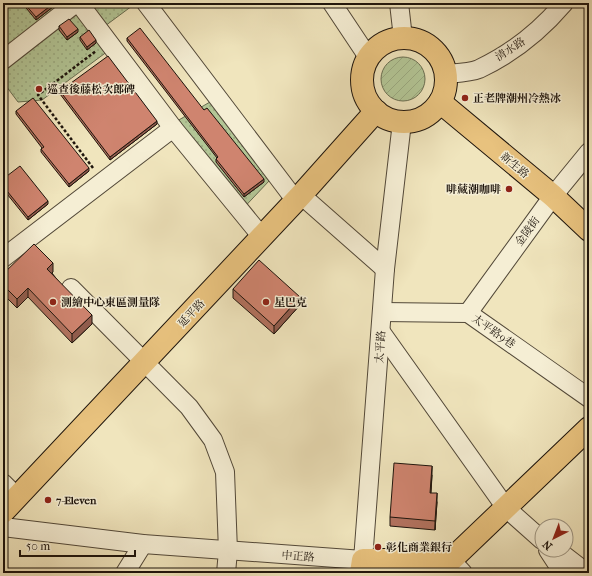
<svg xmlns="http://www.w3.org/2000/svg" width="592" height="576" viewBox="0 0 592 576" font-family="'IM FELL French Canon','Noto Serif TC',serif">
<defs>
<pattern id="grass-dots" width="8" height="8" patternUnits="userSpaceOnUse"><rect width="8" height="8" fill="#b3c696"/><path d="M2 2h.1M6 6h.1" fill="none" stroke="#9aa980" stroke-width="1.8" stroke-linecap="round"/></pattern>
<pattern id="garden-furrows" width="10" height="10" patternUnits="userSpaceOnUse"><rect width="10" height="10" fill="#b3c696"/><path d="M-1 1l2-2M0 10L10 0M9 11l2-2" fill="none" stroke="#9aa980"/></pattern>
</defs>
<rect width="100%" height="100%" fill="#f0e5bd"/>
<filter id="stains"><feTurbulence type="fractalNoise" baseFrequency=".005" numOctaves="4"/><feColorMatrix values="0 0 0 0 .2 0 0 0 0 .09 0 0 0 0 .02 0 0 0 .5 -.17"/></filter>
<radialGradient id="worn" r=".72"><stop offset=".6" stop-color="#630" stop-opacity="0"/><stop offset="1" stop-color="#630" stop-opacity=".3"/></radialGradient>
<!-- grass -->
<polygon fill="url(#grass-dots)" stroke="#686d51" points="6,3 136,3 105,26 177,121 210,102 269,181 236,216 108,51 42,100 18,102 3,82 3,11"/>
<!-- garden -->
<circle fill="url(#garden-furrows)" stroke="#686d51" cx="403" cy="79" r="22"/>
<g fill="none" stroke-linecap="round" stroke-linejoin="round">
<!-- minor casing -->
<g stroke="#524838" stroke-width="20">
<g id="minor">
<polyline points="79,3 173,128"/>
<polyline points="146,3 296,201"/>
<polyline points="332,3 368,57"/>
<polyline points="399,3 403,38"/>
<polyline points="3,60 76,3"/>
<path d="M445,74C455,73 469,73 479,69C511,54 541,30 564,3"/>
<polyline points="301,195 385,269"/>
<polyline points="3,258 173,128 262,237"/>
<polyline points="71,288 189,407 213,440 225,472 228,551 226,573"/>
<polyline points="382,312 468,313 589,398"/>
<polyline points="468,313 553,196 589,152"/>
<polyline points="381,332 506,508 542,540"/>
<polyline points="3,483 17,497"/>
<polyline points="3,527 143,544 363,560 385,269 402,122"/>
<polyline points="548,550 563,573"/>
<polyline points="557,550 587,573"/>
<polyline points="451,560 463,573"/>
<polyline points="125,573 143,544"/>
</g>
</g>
<!-- major casing -->
<g stroke="#1d140c" stroke-width="24">
<g id="major">
<circle cx="404" cy="80" r="42"/>
<polyline points="440,102 553,196 589,230"/>
<polyline points="3,512 301,195 376,111"/>
<polyline points="361,573 363,560 451,560 589,428"/>
</g>
</g>
<!-- path -->
<polyline stroke="#1d140c" stroke-width="2.5" stroke-dasharray="3 2" stroke-linecap="butt" points="93,168 38,95 96,51"/>
<!-- minor -->
<use href="#minor" stroke="#f5eed4" stroke-width="18"/>
<!-- major -->
<use href="#major" stroke="#e8c27e" stroke-width="22"/>
</g>
<!-- wall -->
<g fill="#b2725f" stroke="#1d140c">
<polygon points="22,3 58,3 36,20"/>
<polygon points="59,26 78,32 67,40 59,30"/>
<polygon points="80,37 96,43 87,50 80,40"/>
<polygon points="127,38 204,110 264,182 244,197 216,162 216,159 217,158 127,41"/>
<polygon points="60,91 157,124 110,160 60,94"/>
<polygon points="16,111 89,171 69,187 41,152 41,149 42,148 16,114"/>
<polygon points="3,179 48,204 28,220 3,189"/>
<polygon points="53,272 52,273 92,324 72,343 28,297 17,308 3,294 3,274"/>
<polygon points="233,289 300,305 274,334 233,298"/>
<polygon points="432,475 431,493 437,502 435,530 390,526 390,517"/>
</g>
<!-- shaded-wall -->
<g fill="#915c4e" stroke="#1d140c">
<polygon points="54,3 58,3 36,20 36,17"/>
<polygon points="95,3 99,3 95,7"/>
<polygon points="78,29 78,32 67,40 67,37"/>
<polygon points="96,40 96,43 87,50 87,47"/>
<polygon points="157,121 157,124 110,160 110,157"/>
<polygon points="89,168 89,171 69,187 69,184"/>
<polygon points="264,179 264,182 244,197 244,194"/>
<polygon points="48,201 48,204 28,220 28,217"/>
<polygon points="53,263 53,272 47,277 47,269"/>
<polygon points="28,288 28,297 17,308 17,299"/>
<polygon points="300,297 300,305 274,334 274,326"/>
<polygon points="92,315 92,324 72,343 72,334"/>
<polygon points="432,466 432,475 430,502 430,493"/>
<polygon points="437,493 437,502 435,530 435,521"/>
</g>
<!-- building -->
<g fill="#cf846f" stroke="#1d140c">
<polygon points="24,3 54,3 36,17"/>
<polygon points="69,19 78,29 67,37 59,26"/>
<polygon points="140,28 204,110 207,108 264,179 244,194 216,159 218,157 127,38"/>
<polygon points="89,30 96,40 87,47 80,37"/>
<polygon points="108,56 157,121 110,157 60,91"/>
<polygon points="33,98 89,168 69,184 41,149 44,147 16,111"/>
<polygon points="20,166 48,201 28,217 3,186 3,179"/>
<polygon points="34,244 53,263 47,269 92,315 72,334 28,288 17,299 3,285 3,274"/>
<polygon points="259,260 300,297 274,326 233,289"/>
<polygon points="394,463 432,466 430,493 437,493 435,521 390,517"/>
</g>
<!-- markers -->
<g fill="#8f2418" stroke="#f5eed4" stroke-width="1.5">
<circle cx="39" cy="89" r="4"/>
<circle cx="465" cy="98" r="4"/>
<circle cx="509" cy="189" r="4"/>
<circle cx="53" cy="302" r="4"/>
<circle cx="266" cy="302" r="4"/>
<circle cx="48" cy="500" r="4"/>
<circle cx="378" cy="547" r="4"/>
</g>
<g text-anchor="middle" stroke-width="3" stroke-linejoin="round" paint-order="stroke">
<!-- street labels -->
<g font-size="11" fill="#1d140c" stroke="#f5eed4">
<text transform="translate(510 49) rotate(-33)" y="4">清水路</text>
<text transform="translate(515 165) rotate(40)" y="4">新生路</text>
<text transform="translate(527 231) rotate(-54)" y="4">金陵街</text>
<text transform="translate(191 313) rotate(-47)" y="4">延平路</text>
<text transform="translate(494 331) rotate(35)" y="4">太平路9巷</text>
<text transform="translate(380 347) rotate(-86)" y="4">太平路</text>
<text transform="translate(298 556) rotate(4)" y="4">中正路</text>
</g>
<!-- poi labels -->
<g font-size="11" font-weight="bold" fill="#1d140c" stroke="#f5eed4" text-anchor="start">
<text x="47" y="93">巡查後藤松次郎碑</text>
<text x="473" y="102">正老牌潮州冷熱冰</text>
<text x="501" y="193" text-anchor="end">啡藏潮咖啡</text>
<text x="61" y="306">測繪中心東區測量隊</text>
<text x="274" y="306">星巴克</text>
<text x="56" y="504">7-Eleven</text>
<text x="386" y="551">彰化商業銀行</text>
</g>
</g>
<!-- margin -->
<rect width="592" height="576" fill="none" stroke="#f0e5bd" stroke-width="16"/>
<rect x="4" y="4" width="584" height="568" fill="none" stroke="#1d140c" stroke-width="2"/>
<rect x="8" y="8" width="576" height="560" fill="none" stroke="#1d140c"/>
<!-- north arrow -->
<g transform="translate(554 538) rotate(222)"><circle r="19" fill="#f5eed4" stroke="#9f9784"/>
<path d="M0-3L7 15L0 10L-7 15Z" fill="#8f2418"/>
<text y="-6" font-size="11" font-weight="bold" text-anchor="middle" fill="#1d140c">N</text>
</g>
<!-- scale -->
<path d="M20 550v6h115v-6" fill="none" stroke="#1d140c" stroke-width="2"/>
<text x="26" y="550" font-size="12" fill="#1d140c" stroke="#f5eed4" stroke-width="3" paint-order="stroke">50 m</text>
<rect width="100%" height="100%" filter="url(#stains)"/>
<rect width="100%" height="100%" fill="url(#worn)"/>
</svg>
